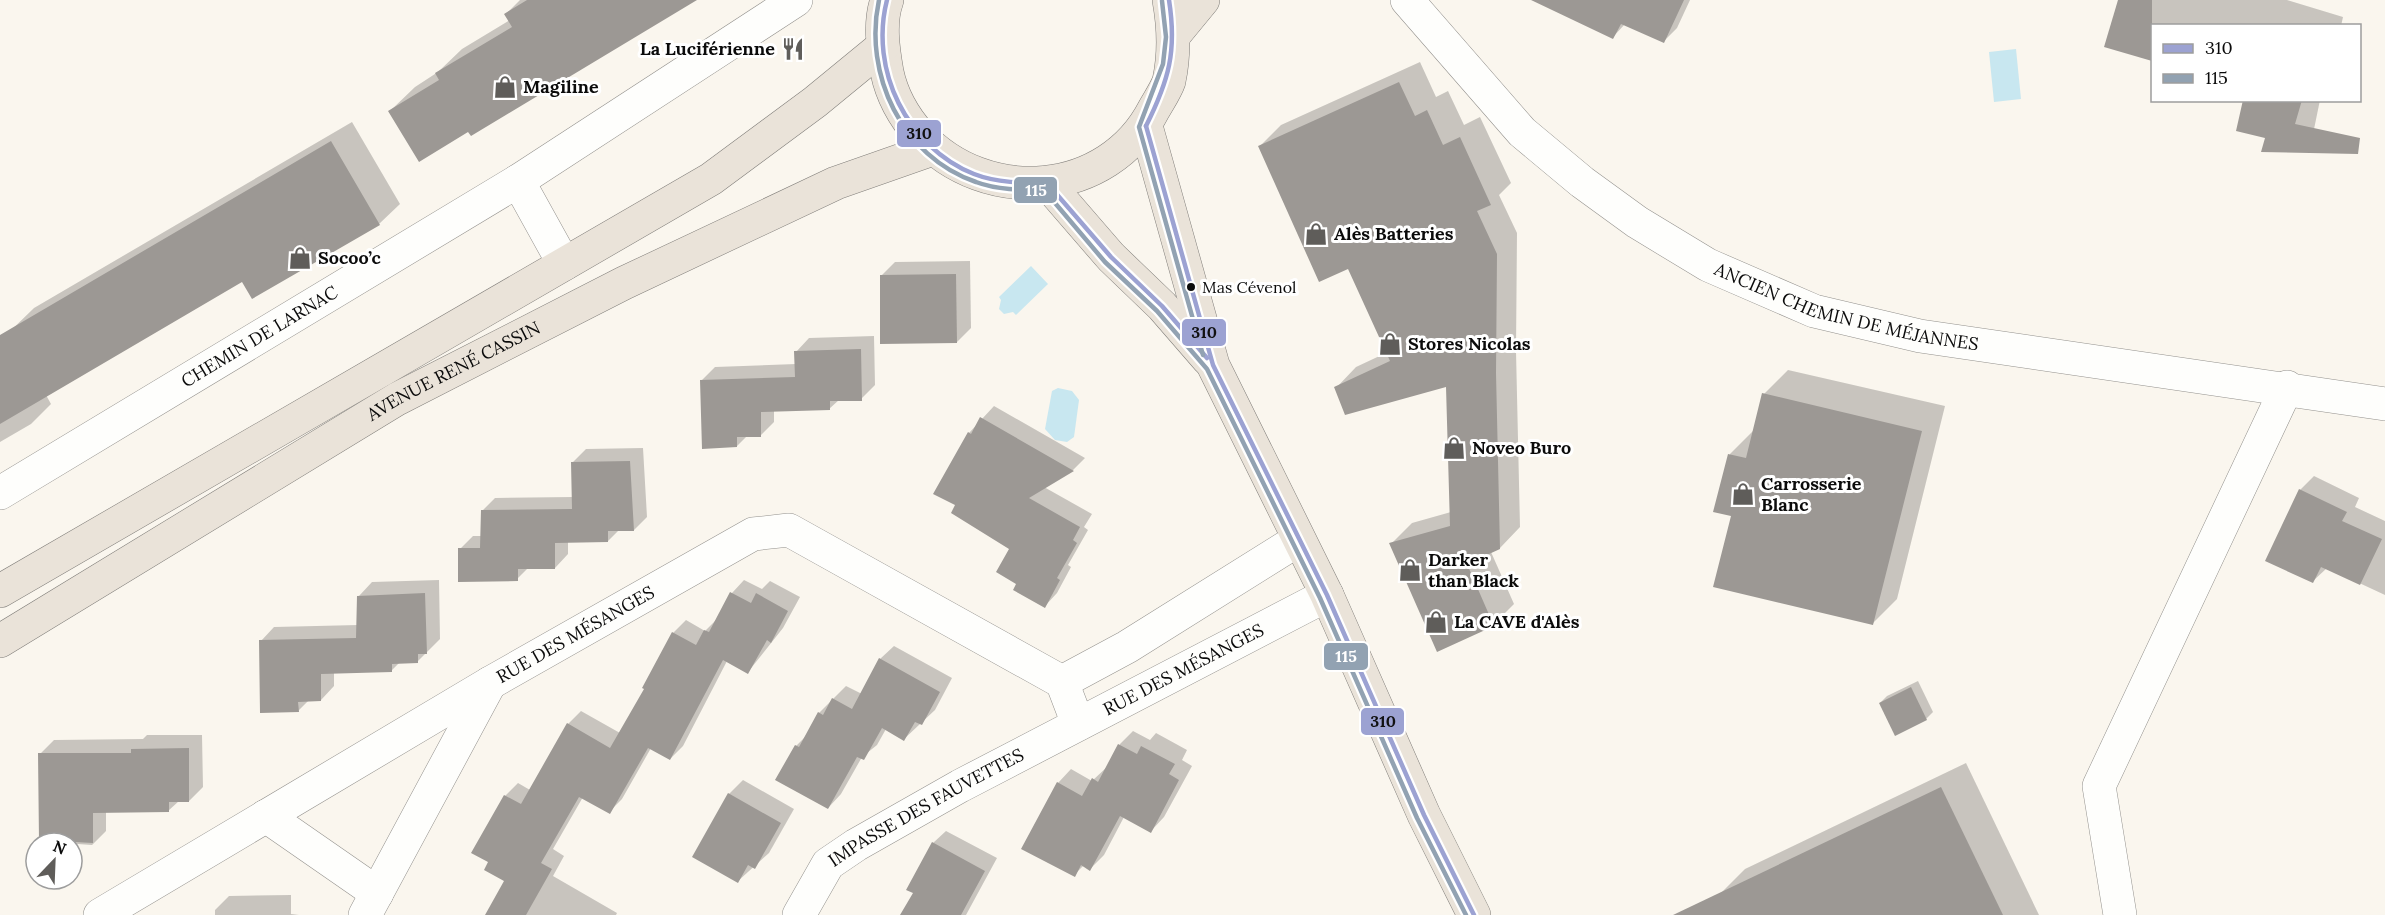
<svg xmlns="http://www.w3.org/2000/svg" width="2385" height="915" viewBox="0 0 2385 915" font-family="Lora,serif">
<rect width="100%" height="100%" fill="#faf6ee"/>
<!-- water -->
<g fill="#c8e7f0">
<polygon points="2016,49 2021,99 1994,102 1989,52"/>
<polygon points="1031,266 1048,284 1016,315 1013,312 1004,314 999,309 1001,300 999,297"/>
<polygon points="1058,388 1072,391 1079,400 1074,437 1067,442 1055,440 1045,429 1052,391"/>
</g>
<!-- shadow -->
<g fill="#0003">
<polygon points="520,0 694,0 469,130 390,111 415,87 438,72 462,49 510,20 506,14"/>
<polygon points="1574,0 1690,0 1677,28 1664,41 1625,24 1613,37"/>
<polygon points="2120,0 2287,0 2343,17 2341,26 2152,26 2152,60 2106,46"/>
<polygon points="1420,62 1436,97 1448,91 1464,125 1480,117 1511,183 1499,195 1517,233 1516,351 1520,527 1500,548 1491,552 1514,604 1493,625 1391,544 1412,523 1451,512 1448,385 1336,388 1356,367 1388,352 1348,267 1260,146 1281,125"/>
<polygon points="2244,100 2320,100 2313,134 2267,136"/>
<polygon points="352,122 400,204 379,224 253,297 242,280 46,395 51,404 31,424 0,442 0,341 34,308"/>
<polygon points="970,261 971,328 957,342 881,276 895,262"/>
<polygon points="874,336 875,385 861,399 839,400 829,409 774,410 774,422 761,435 747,436 737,446 702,380 715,367 796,364 796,352 809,338"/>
<polygon points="1788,370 1945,406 1897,599 1873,623 1733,515 1730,454 1755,429 1764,394"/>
<polygon points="994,406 1085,458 1073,470 1044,487 1092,514 1084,527 1088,530 1068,565 1071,567 1057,593 1045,606 1018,583 1011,548 957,505 969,433"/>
<polygon points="643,448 647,517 634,530 619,530 608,541 568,542 568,554 555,568 529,567 517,579 460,549 473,536 482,536 482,511 495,498 573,497 573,462 586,449"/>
<polygon points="2314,476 2359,498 2355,507 2385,521 2385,595 2327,568 2313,581 2300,490"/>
<polygon points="439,580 440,639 417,662 400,662 391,671 334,672 334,686 321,700 309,700 298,711 261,641 274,627 358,625 359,596 372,582"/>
<polygon points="744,580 762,589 770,581 800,597 783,628 748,672 727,661 683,746 670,759 651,748 622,799 609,812 583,797 553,849 564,856 553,876 617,913 616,915 487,915 506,881 490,862 505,796 518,783 530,790 568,724 581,711 620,733 647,689 673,633 686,620 705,631 717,619 732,593"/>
<polygon points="894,646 952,678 935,710 904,739 886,729 877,745 862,757 841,794 828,808 796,746 807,735 819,713 846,686 862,694 880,659"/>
<polygon points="1918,681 1933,712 1926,719 1880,703 1887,696"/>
<polygon points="1133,731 1150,740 1156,733 1187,750 1182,760 1192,766 1164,817 1151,831 1124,817 1104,855 1090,869 1084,865 1074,875 1058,783 1071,769 1092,781 1108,766 1120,744"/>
<polygon points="147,735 202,735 203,787 189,801 179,801 168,811 106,811 106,831 92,845 63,843 40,754 54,740 143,739"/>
<polygon points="1966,763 2039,915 1730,915 1720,894 1745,869"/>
<polygon points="743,780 794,809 769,853 738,881 729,794"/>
<polygon points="946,831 997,858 966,915 902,915 915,892 933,843"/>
<polygon points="291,895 291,914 299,915 215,915 215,910 229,896"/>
</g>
<!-- building -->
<g fill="#9c9894">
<polygon points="527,0 697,0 471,136 468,132 419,162 388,111 439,80 435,73 512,27 504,14"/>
<polygon points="1531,0 1684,0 1664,43 1621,24 1613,39"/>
<polygon points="2118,0 2152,0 2152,61 2104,47"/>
<polygon points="1399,82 1415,116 1427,110 1443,145 1460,137 1491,205 1477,211 1497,254 1496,373 1500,549 1467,564 1494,626 1437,652 1389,543 1450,526 1446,387 1345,415 1334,387 1390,361 1348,269 1319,282 1258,146"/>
<polygon points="2243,100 2302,100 2295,124 2360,138 2358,154 2261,152 2265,138 2236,131"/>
<polygon points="331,141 380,225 252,299 242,282 0,424 0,335"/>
<polygon points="956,274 957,343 880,344 880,275"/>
<polygon points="861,349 862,401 830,401 830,410 761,412 761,437 737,437 737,447 702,449 700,380 795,377 794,351"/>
<polygon points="1762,393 1922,431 1873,625 1713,587 1731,516 1713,512 1728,454 1746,458"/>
<polygon points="980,417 1074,471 1029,498 1080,527 1073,540 1077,543 1057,578 1060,580 1045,608 1013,590 1016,584 996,572 1009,549 951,513 955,505 933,494 968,432 971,434"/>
<polygon points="630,461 634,531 608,531 608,542 555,543 555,569 518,569 518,581 458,582 458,548 480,548 481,510 572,509 571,462"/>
<polygon points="2299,489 2347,512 2342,521 2382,539 2360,585 2321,567 2313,583 2265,561"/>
<polygon points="730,592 751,603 756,593 788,611 771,643 767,640 748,674 723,660 670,760 648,748 610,814 579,797 541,863 552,869 526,915 485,915 504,881 484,870 488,862 471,853 504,795 521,804 567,723 610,748 644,689 642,688 672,632 696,645 704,630 709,632"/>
<polygon points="425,593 427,654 418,654 418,663 392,664 392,672 321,674 321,701 298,702 299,712 260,713 259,640 356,638 357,596"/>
<polygon points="879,658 940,692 922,725 915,722 904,741 882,728 864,760 857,757 828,809 775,780 795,745 799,747 818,712 823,715 832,698 852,709"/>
<polygon points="1911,687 1927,720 1895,736 1879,703"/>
<polygon points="1118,744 1137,754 1141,746 1175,764 1169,774 1179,780 1151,833 1120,816 1090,871 1081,865 1075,877 1021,849 1057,782 1082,796 1092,778 1098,782"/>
<polygon points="189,748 189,802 169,802 169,812 93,813 93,843 39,840 38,753 131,753 131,749"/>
<polygon points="1941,787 2003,915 1673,915"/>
<polygon points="728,793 781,823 755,869 748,865 738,883 692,857"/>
<polygon points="932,842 985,871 961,915 900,915 913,893 906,890"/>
</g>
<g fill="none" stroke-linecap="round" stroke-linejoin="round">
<!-- minor casing -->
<g stroke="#93918d" stroke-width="34">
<g id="minor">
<polyline points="518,181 796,0"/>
<path id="s1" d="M0,493L518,181L564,264"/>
<polyline points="1062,682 1127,647 1298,540"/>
<polyline points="266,816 377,893"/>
<path id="s2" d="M100,915L490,683L753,534L789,530L1062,682L1078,724"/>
<polyline points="365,915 490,683"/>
<path id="s3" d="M799,915L828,864L856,845L960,786L1327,595"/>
<polyline points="2120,915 2099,786 2287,387"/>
</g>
</g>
<!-- tertiary casing -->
<g stroke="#93918d" stroke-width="34">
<g id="tertiary">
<path id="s4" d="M1407,0L1522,132L1582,182L1637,222L1708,265L1814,311L1920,336L2385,404"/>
</g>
</g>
<!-- primary casing -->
<g stroke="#807e7a" stroke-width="34">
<g id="primary">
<path d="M887,0C879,22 883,49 887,72C892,96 904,117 920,135C986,207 1108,198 1154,109C1159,100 1166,90 1169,81C1175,53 1174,28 1169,0"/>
<polyline points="1175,34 1203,0"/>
<polyline points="1146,126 1213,365 1327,595 1424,815 1474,915"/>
<polyline points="1047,183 1111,257 1162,306 1208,359"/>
<polyline points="0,591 711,179 815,102 882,47"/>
<path id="s5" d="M0,641L397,399L624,283L836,183L933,149"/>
</g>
</g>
<!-- minor -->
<use href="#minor" stroke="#fefefc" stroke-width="33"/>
<!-- tertiary -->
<use href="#tertiary" stroke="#fefefc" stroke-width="33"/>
<!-- primary -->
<use href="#primary" stroke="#eae3d9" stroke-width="33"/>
<!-- bus-1 casing -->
<g stroke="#fff" stroke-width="9">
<g id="bus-1">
<path d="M887,0C869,70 907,147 974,174C997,183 1023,183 1047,183"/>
<polyline points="1146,126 1213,365 1327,595 1424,815 1474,915"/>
<path d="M1146,126C1169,80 1177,51 1169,0"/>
<polyline points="1047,183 1111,257 1162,306 1207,358"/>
</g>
</g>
<!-- bus-2 casing -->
<g stroke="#fff" stroke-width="9">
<g id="bus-2">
<path d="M879,0C863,74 902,157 976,182C997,190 1021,190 1044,190L1105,262L1157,311L1207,369L1320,598L1417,818L1466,915"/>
<polyline points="1162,1 1166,37 1163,64 1139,127 1203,355"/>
</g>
</g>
<!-- bus-1 -->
<use href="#bus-1" stroke="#9ca2d2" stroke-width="4.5"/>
<!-- bus-2 -->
<use href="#bus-2" stroke="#92a2b2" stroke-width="4.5"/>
</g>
<!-- icons -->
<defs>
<g id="restaurant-bare" transform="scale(1.8)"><path d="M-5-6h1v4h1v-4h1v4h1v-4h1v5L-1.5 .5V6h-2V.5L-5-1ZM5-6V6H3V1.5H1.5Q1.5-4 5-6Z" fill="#5f5d5a" stroke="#fff" stroke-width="2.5" paint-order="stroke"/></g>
<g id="shop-bare" transform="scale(1.8)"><path d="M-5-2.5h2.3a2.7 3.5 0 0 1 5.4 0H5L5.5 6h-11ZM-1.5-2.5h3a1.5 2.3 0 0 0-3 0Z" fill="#5f5d5a" stroke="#fff" stroke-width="2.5" paint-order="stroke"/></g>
</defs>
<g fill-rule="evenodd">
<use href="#restaurant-bare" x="793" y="49"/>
<use href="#shop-bare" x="505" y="87"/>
<use href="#shop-bare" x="1316" y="234"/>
<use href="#shop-bare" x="300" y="258"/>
<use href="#shop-bare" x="1390" y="344"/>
<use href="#shop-bare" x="1454" y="448"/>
<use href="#shop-bare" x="1743" y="494"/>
<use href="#shop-bare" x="1410" y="570"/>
<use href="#shop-bare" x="1436" y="622"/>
</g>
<!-- markers -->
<circle fill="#0b0b0b" stroke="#fff" stroke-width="2" cx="1191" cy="287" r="5"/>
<g text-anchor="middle" stroke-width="6" stroke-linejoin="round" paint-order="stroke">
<!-- bus labels -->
<g font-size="16" fill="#0b0b0b" stroke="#fff" text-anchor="start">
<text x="1202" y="293">Mas Cévenol</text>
</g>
<!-- poi labels -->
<g font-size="18" font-weight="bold" fill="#0b0b0b" stroke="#fff" text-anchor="start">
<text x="775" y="55" text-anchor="end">La Luciférienne</text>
<text x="523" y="93">Magiline</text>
<text x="1334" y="240">Alès Batteries</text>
<text x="318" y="264">Socoo’c</text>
<text x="1408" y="350">Stores Nicolas</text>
<text x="1472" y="454">Noveo Buro</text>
<text x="1761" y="490">Carrosserie<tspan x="1761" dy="21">Blanc</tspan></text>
<text x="1428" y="566">Darker<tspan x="1428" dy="21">than Black</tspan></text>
<text x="1454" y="628">La CAVE d'Alès</text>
</g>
<!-- street labels -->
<g font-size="18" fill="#0b0b0b" stroke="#fff">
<text dy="6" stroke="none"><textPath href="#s4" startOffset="550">ANCIEN CHEMIN DE MÉJANNES</textPath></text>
<text dy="6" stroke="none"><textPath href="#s1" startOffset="303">CHEMIN DE LARNAC</textPath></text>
<text dy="6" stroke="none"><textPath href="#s5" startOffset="528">AVENUE RENÉ CASSIN</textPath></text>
<text dy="6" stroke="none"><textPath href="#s2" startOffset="552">RUE DES MÉSANGES</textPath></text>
<text dy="6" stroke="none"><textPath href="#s3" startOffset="464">RUE DES MÉSANGES</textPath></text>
<text dy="6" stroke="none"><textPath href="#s3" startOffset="172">IMPASSE DES FAUVETTES</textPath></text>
</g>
</g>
<g stroke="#fff" stroke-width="2">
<rect x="896" y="119" width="46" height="29" rx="6" fill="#9ca2d2"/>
<rect x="1013" y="176" width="45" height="28" rx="6" fill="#92a2b2"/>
<rect x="1181" y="318" width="46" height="29" rx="6" fill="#9ca2d2"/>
<rect x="1323" y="642" width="46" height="29" rx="6" fill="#92a2b2"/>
<rect x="1360" y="707" width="45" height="29" rx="6" fill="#9ca2d2"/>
</g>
<g font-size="16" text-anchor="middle" font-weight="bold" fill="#fff">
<text x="1036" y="196">115</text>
<text x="1346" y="662">115</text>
</g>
<g font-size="16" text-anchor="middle" font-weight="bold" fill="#111">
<text x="919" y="139">310</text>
<text x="1204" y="338">310</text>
<text x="1383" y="727">310</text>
</g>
<!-- legend -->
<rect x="2151" y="24" width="210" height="78" fill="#ffffff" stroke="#9d9d9d" stroke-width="1.5"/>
<rect x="2163" y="44" width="30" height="9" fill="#9ca2d2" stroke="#9d9d9d" stroke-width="1.5"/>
<text x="2205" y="54" font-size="18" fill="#0b0b0b">310</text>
<rect x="2163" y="74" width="30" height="9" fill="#92a2b2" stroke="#9d9d9d" stroke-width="1.5"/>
<text x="2205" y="84" font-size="18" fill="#0b0b0b">115</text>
<!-- north arrow -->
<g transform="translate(54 861) rotate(23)"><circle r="28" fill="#ffffff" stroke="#9d9d9d" stroke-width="1.5"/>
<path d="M0-4.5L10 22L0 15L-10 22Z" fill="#5f5d5a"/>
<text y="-9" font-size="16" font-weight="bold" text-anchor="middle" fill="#0b0b0b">N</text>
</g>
</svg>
